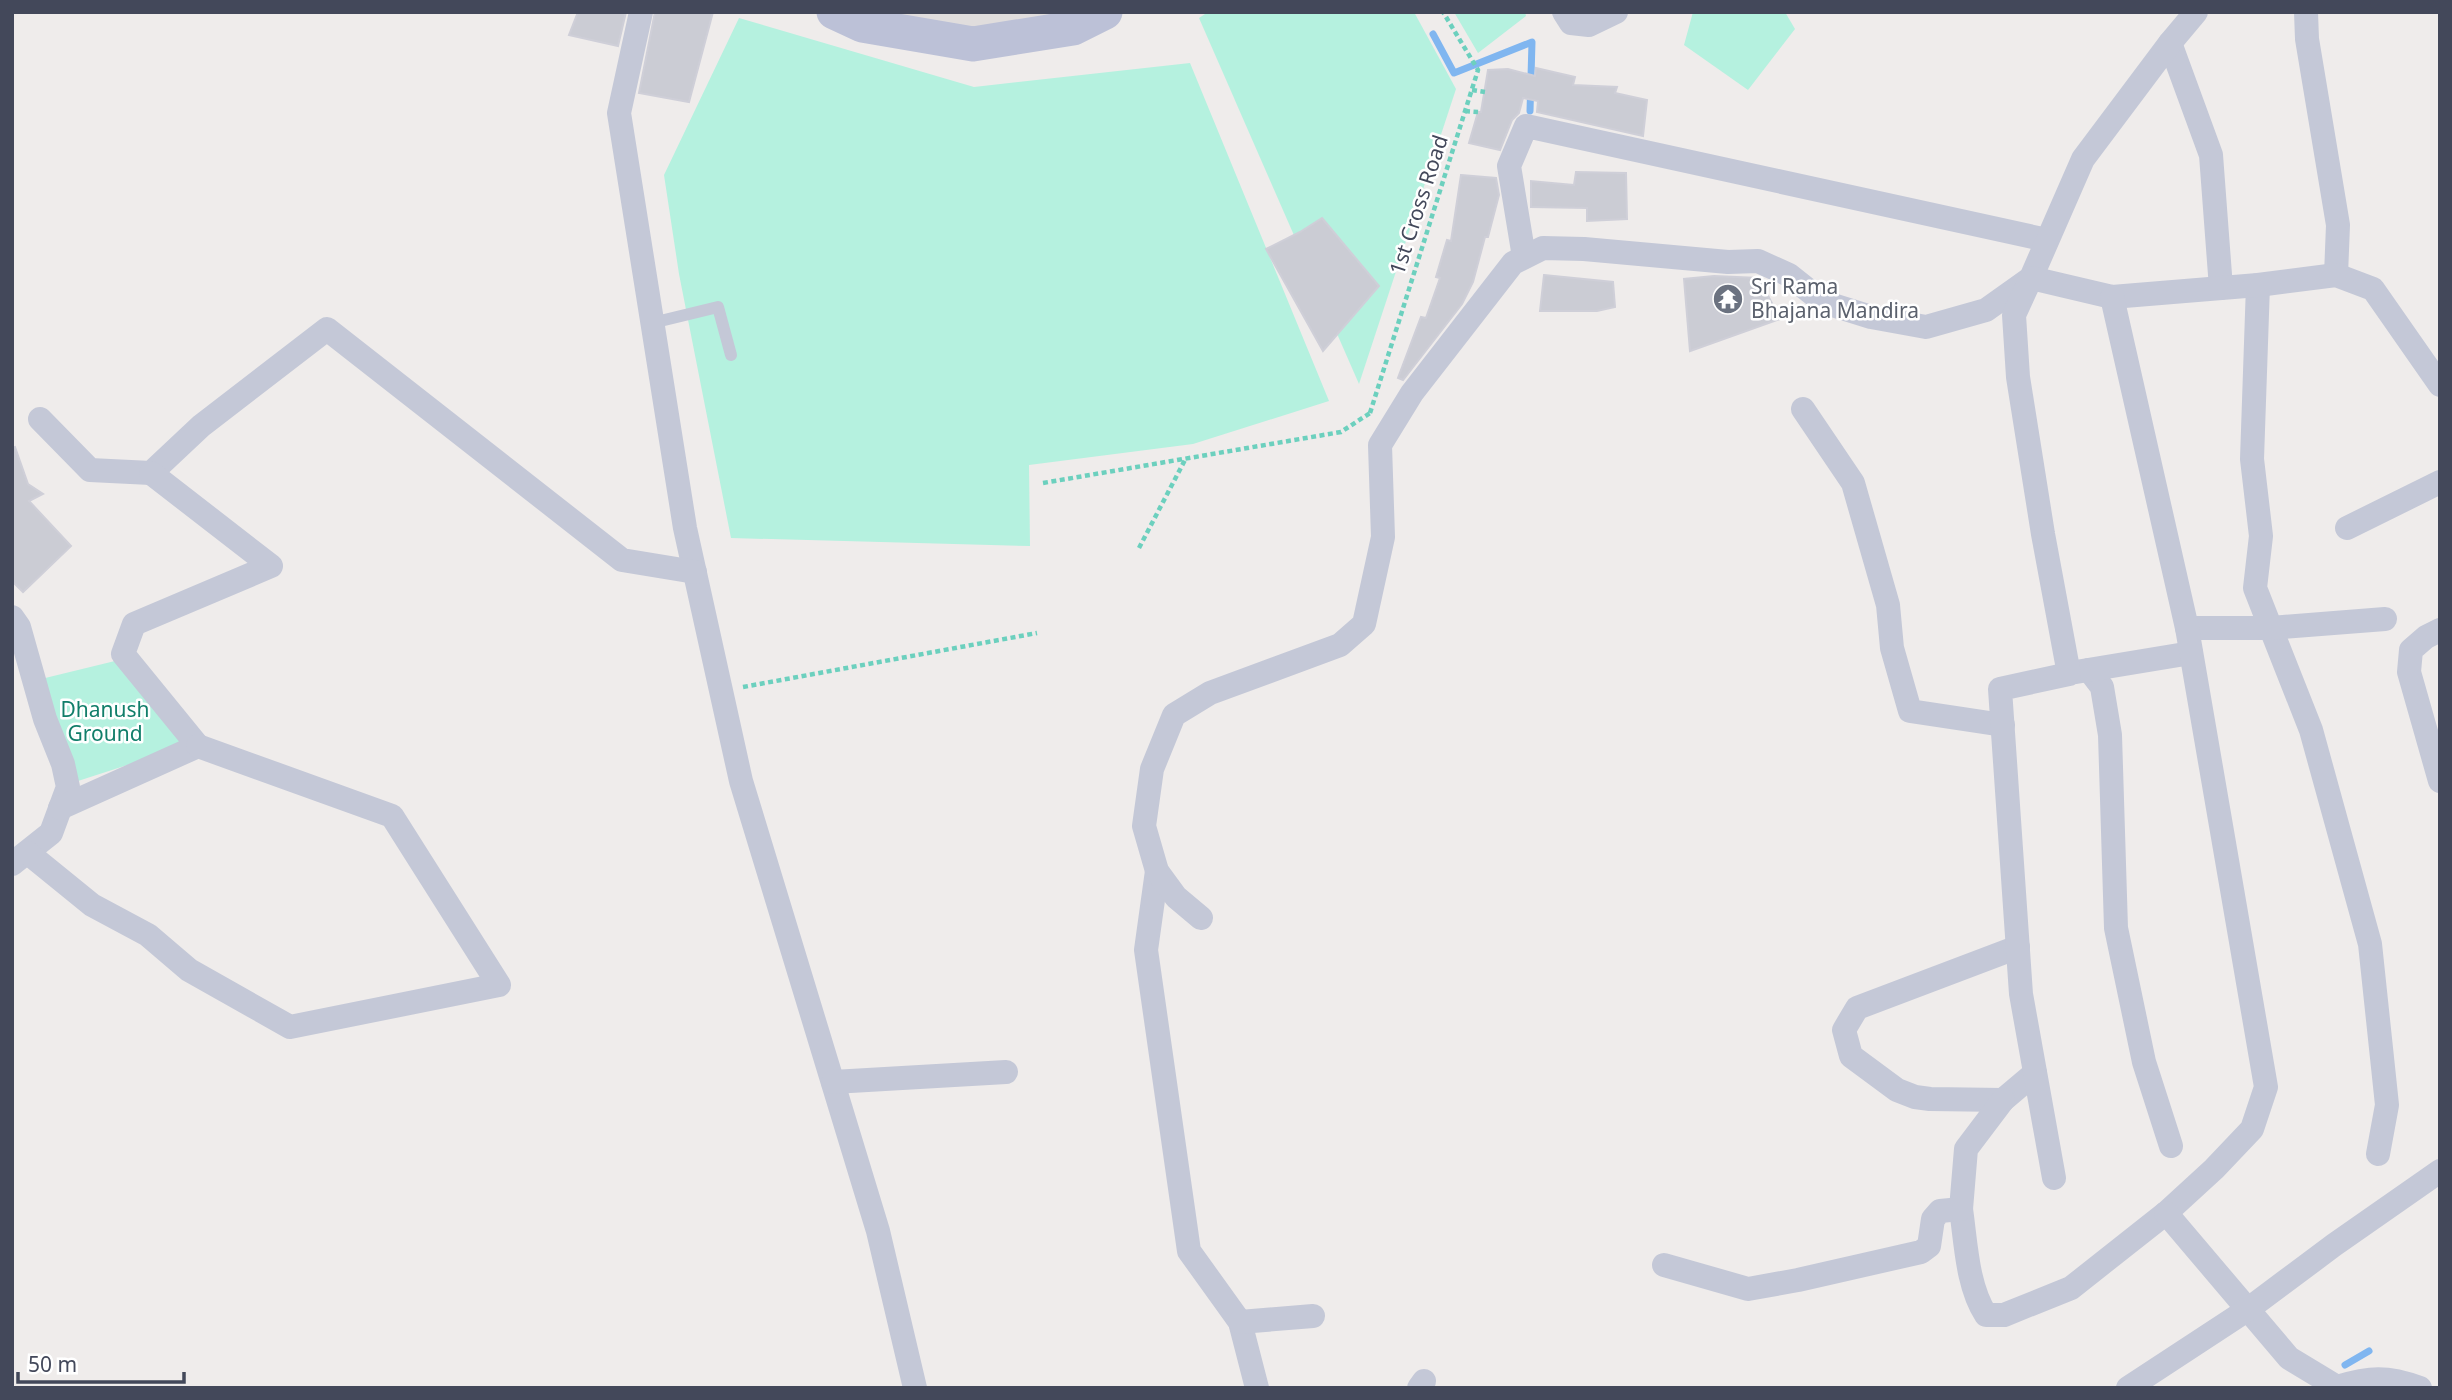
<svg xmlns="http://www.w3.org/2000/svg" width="2452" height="1400" viewBox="0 0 2452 1400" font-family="'Noto Sans',sans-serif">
<rect width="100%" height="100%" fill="#efeceb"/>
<!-- education -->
<polygon fill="#e0dddd" points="849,12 1077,12 1018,34"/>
<!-- green -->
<g fill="#b5f1df">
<polygon points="1208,12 1414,12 1456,89 1359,384 1199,18"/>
<polygon points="1454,12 1525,12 1526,16 1478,53"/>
<polygon points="1693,12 1785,12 1795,29 1748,90 1684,45"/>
<polygon points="739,18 974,87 1190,63 1329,401 1193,444 1029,465 1030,546 731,538 679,274 664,175"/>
<polygon points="119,660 186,746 78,781 37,680"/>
</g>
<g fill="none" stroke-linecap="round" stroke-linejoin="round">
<!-- stream -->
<g stroke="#80b6f0" stroke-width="7">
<polyline points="1433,34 1454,73 1532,42 1530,111"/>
<polyline points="2345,1365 2369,1351"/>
</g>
</g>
<!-- building -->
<g fill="#cbccd4" stroke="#cfcfd8" stroke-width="2">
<polygon points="578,12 626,12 618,46 569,35"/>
<polygon points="655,12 713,12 689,102 639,93"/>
<polygon points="1536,68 1575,77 1573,85 1617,87 1615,93 1647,100 1643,136 1537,112 1538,101 1523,98 1519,113 1512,120 1500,150 1469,143 1478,112 1481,112 1488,70 1508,69 1535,76"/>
<polygon points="1576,172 1626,173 1627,219 1587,221 1587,208 1531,207 1531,181 1574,185"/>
<polygon points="1461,175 1496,178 1499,195 1488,237 1485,237 1473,282 1462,304 1403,380 1398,378 1421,317 1426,318 1440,278 1436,277 1447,240 1451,241"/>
<polygon points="1322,218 1379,286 1323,351 1266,249 1300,232"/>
<polygon points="1544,275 1613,282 1615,307 1597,311 1540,311"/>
<polygon points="1714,276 1759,278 1780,319 1690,351 1684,279"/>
<polygon points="15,447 28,484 43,494 29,501 71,546 23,592 12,581 12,448"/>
</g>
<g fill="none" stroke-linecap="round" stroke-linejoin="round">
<!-- path -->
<g stroke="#6cd0be" stroke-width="4.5" stroke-dasharray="5 3.5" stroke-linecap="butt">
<polyline points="1472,90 1485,92"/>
<polyline points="1465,111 1478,112"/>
<polyline points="1370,413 1478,70 1443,12"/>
<polyline points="1043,483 1341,432 1370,413"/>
<polyline points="1139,548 1186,458"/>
<polyline points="743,687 1037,633"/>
</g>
<!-- lane -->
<polyline stroke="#c4c8d7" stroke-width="12" points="652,323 718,307 731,355"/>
<!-- street -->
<g stroke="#c4c8d7" stroke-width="24">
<polyline points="641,12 619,113 685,528 741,781 878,1231 915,1388"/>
<polyline points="1564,12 1571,23 1589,25 1616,12"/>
<polyline points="2306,12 2307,39 2338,225 2336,275"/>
<polyline points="2170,43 2211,155 2221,288"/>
<polyline points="1524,257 1509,166 1526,126 2047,240"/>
<polyline points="2258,285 2252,459 2261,536 2255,588 2311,730 2370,944 2387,1105 2378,1154"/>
<polyline points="1803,409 1853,483 1888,605 1892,648 1910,711 2003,725"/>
<polyline points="40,419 90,470 151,473 201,426 327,329 622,560 695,572"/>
<polyline points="2347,528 2440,482"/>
<polyline points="12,617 19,627 45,719 63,764 68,787 51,833 12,864"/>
<polyline points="2187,628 2271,628 2385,619"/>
<polyline points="2440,630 2426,637 2411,650 2409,672 2440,781"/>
<polyline points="2089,670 2102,687 2110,735 2116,928 2144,1062 2171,1146"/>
<polyline points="2076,672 2191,653"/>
<polyline points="60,808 198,746 123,654 134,624 271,566 151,473"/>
<polyline points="28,853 92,905 148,935 189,970 290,1027 499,985 392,816 198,746"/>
<polyline points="1157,871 1146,950 1189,1251 1240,1322 1257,1388"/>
<polyline points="1201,918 1176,897 1157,871 1144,826 1152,769 1174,715 1210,693 1340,645 1364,624 1383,537 1380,445 1412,393 1513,263 1543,248 1584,249 1728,262 1758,261 1789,275 1823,302 1871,317 1926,327 1986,310 2031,278 2083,159 2170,43 2196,12"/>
<polyline points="2018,947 1857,1008 1844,1030 1851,1056 1897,1090 1915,1097 1930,1099 2003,1100 2035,1073"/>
<polyline points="833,1082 1006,1072"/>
<polyline points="2054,1178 2021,994 2000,689 2069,674 2043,534 2018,377 2014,315 2031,278 2112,297 2258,285 2336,275 2373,289 2440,385"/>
<path d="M1961,1209C1966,1243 1967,1286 1986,1315H2004L2071,1288L2166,1213L2214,1169L2252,1129L2266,1087L2187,628L2112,297"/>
<path d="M2166,1213L2289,1358L2337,1387C2370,1377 2387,1376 2420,1388"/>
<polyline points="1664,1265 1748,1289 1798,1280 1921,1252 1929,1246 1933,1219 1940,1211 1961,1209 1966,1149 2003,1100"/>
<polyline points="1240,1322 1313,1316"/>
<polyline points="1419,1388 1424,1381"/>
<polyline points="2128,1388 2247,1310 2334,1245 2440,1171"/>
</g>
<!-- secondary -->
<polyline stroke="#bcc1d7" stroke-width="35" points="834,12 862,25 973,44 1073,28 1105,12"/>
</g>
<!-- icons -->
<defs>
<g id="temple-disc" transform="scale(1.575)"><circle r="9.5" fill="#6b7280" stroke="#fff"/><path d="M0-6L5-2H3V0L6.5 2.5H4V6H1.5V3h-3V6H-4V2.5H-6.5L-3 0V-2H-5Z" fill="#fff"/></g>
</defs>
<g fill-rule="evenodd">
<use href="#temple-disc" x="1728" y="299"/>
</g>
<g text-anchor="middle" stroke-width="5" stroke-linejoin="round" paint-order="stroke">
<!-- street labels -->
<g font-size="21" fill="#43485a" stroke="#fff">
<text transform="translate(1419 205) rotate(-72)" y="7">1st Cross Road</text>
</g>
<!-- worship labels -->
<g font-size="21" fill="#5b616d" stroke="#fff" text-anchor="start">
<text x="1751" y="294">Sri Rama<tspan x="1751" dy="24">Bhajana Mandira</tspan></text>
</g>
<!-- park labels -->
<g font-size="21" fill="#117e6a" stroke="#fff">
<text x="105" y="717">Dhanush<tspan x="105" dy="24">Ground</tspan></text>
</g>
</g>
<!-- border -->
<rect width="2452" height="1400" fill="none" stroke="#43485a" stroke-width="28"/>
<!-- scale -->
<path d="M18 1372v10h166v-10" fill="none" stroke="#43485a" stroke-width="3.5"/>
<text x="28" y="1372" font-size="21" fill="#43485a" stroke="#ffffff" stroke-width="5" paint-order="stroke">50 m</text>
</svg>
